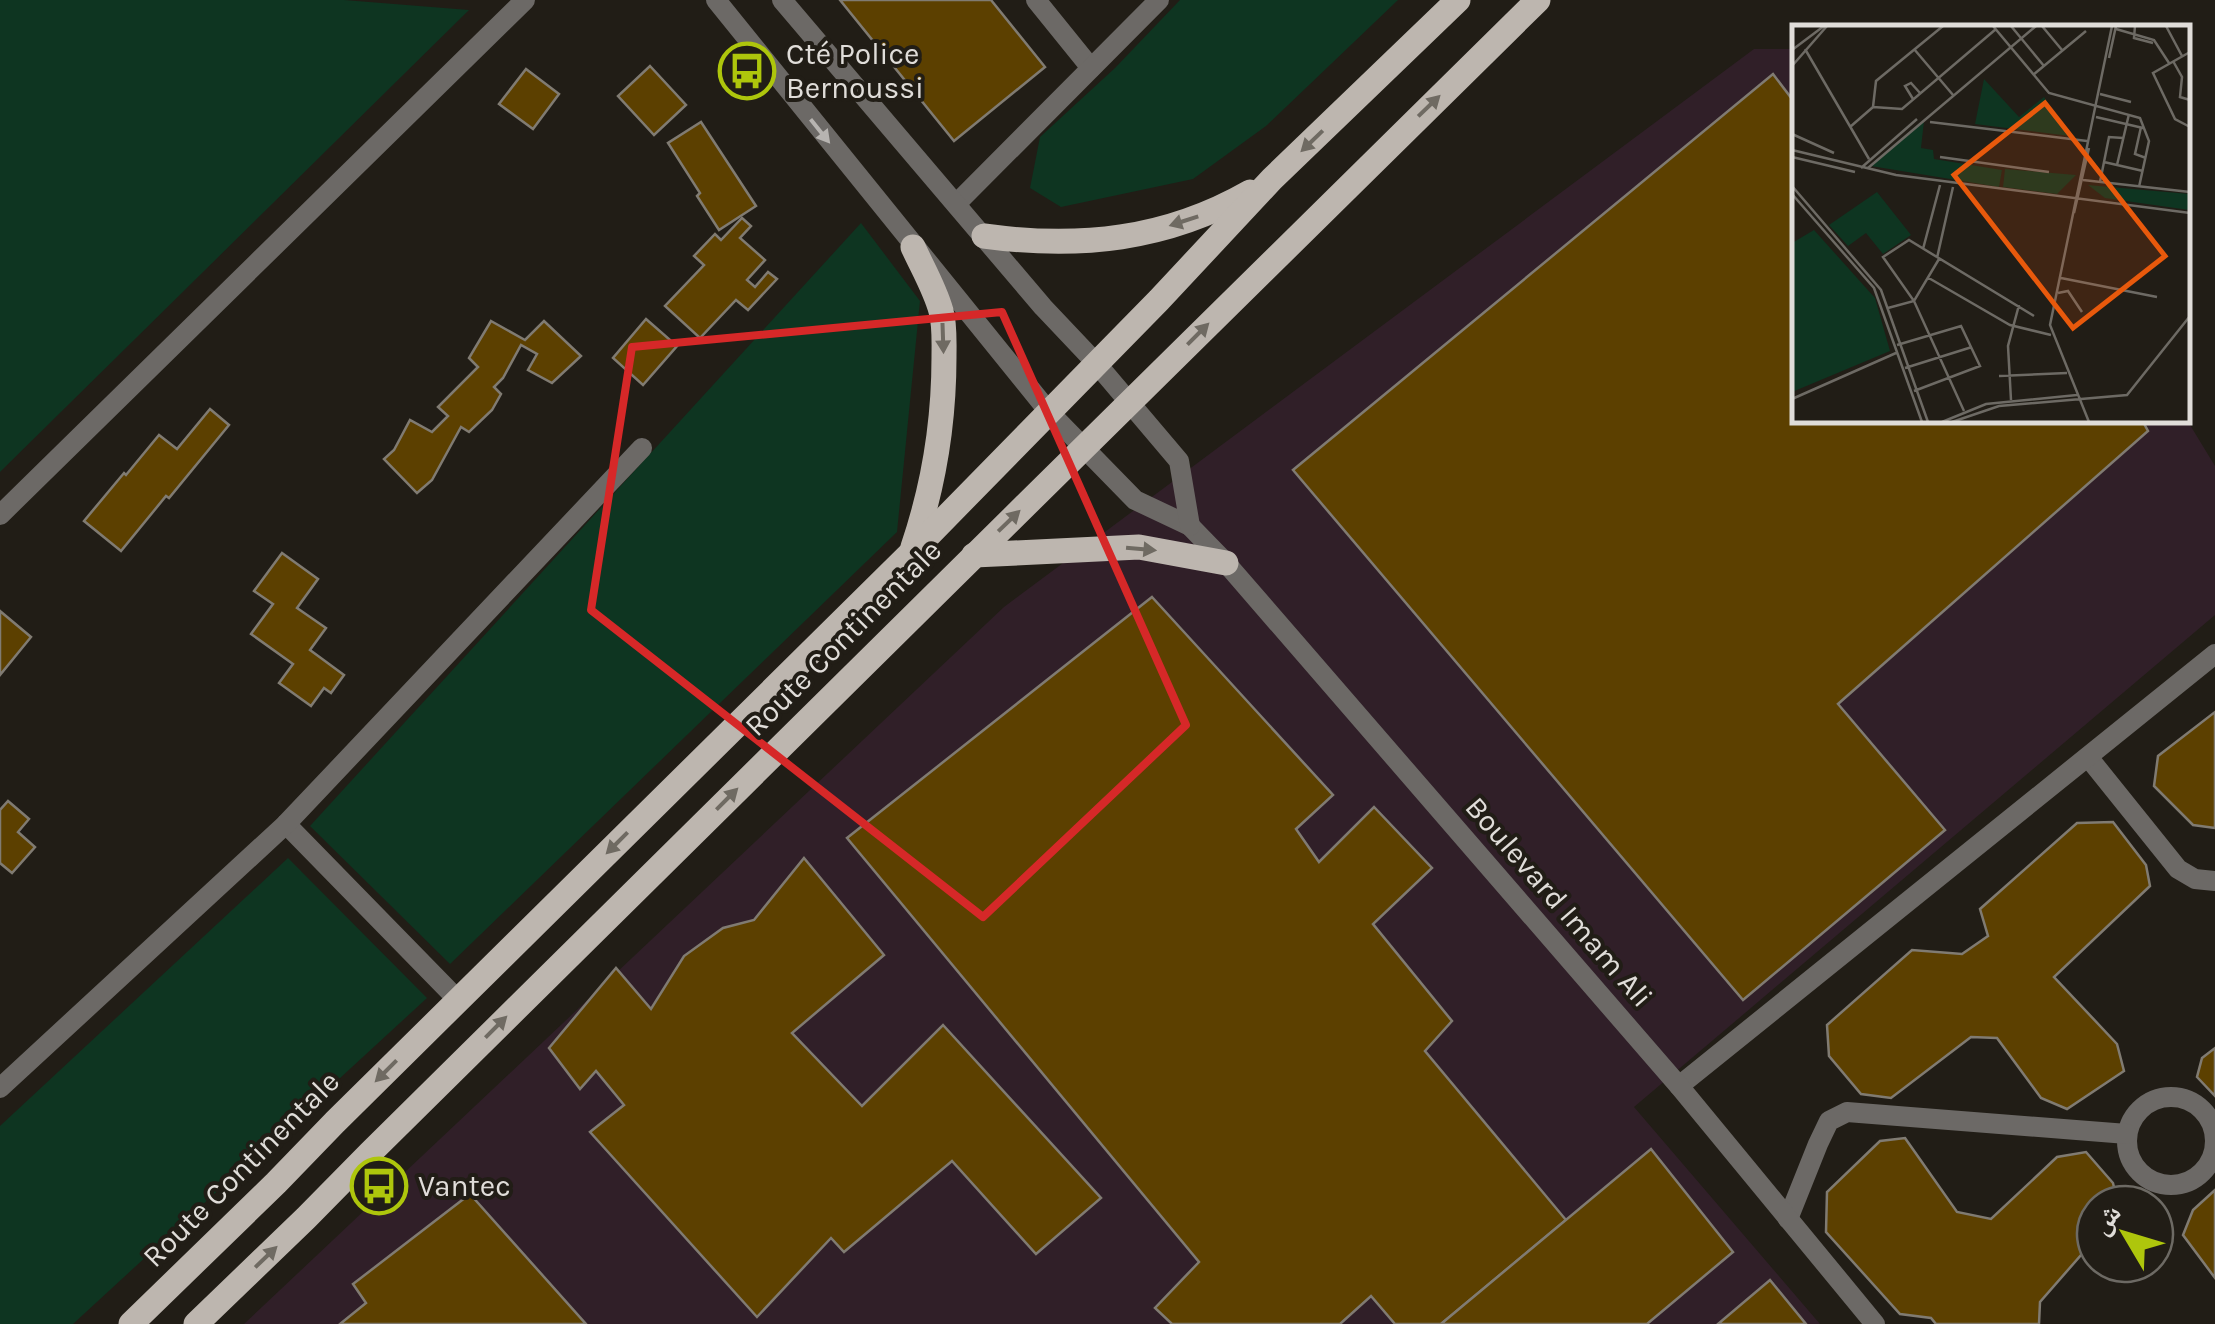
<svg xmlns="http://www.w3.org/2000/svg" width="2215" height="1324" viewBox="0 0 2215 1324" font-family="Karla,'Noto Naskh Arabic',sans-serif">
<rect width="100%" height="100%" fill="#211d16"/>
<!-- industrial -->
<polygon fill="#301f28" points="1754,49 1795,49 1795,420 2187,420 2215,466 2215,615 1634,1107 1820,1324 244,1324 1004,607"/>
<!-- green -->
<g fill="#0e3521">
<polygon points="0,0 344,0 469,10 0,472"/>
<polygon points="1180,0 1398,0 1266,126 1193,179 1061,207 1030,188 1040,137 1115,68"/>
<polygon points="861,223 920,301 897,532 450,964 310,826"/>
<polygon points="288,858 427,998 73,1324 0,1324 0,1126"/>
</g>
<!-- building -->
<g fill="#5c4000" stroke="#807b72" stroke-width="2.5">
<polygon points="840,0 991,0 1045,67 954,141"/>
<polygon points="650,66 686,105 654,135 618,96"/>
<polygon points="526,69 559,94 533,129 499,104"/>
<polygon points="1773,74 1795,103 1795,420 2142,420 2148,431 1838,704 1945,830 1743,1000 1293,470"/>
<polygon points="701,122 756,206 719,230 697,196 700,193 668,143"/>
<polygon points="742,218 751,226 740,238 765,260 747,280 755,287 768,272 777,279 748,310 736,300 700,338 665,306 704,265 694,256 715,234 721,240"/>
<polygon points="646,319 677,346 643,385 613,358"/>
<polygon points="491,321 525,340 544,321 581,356 552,383 528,370 537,354 521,345 503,378 494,387 501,394 492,410 469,432 461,427 432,480 417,493 384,459 394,450 410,420 432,432 448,416 438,407 478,367 469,358"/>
<polygon points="210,409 229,425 169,498 166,496 121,551 84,521 124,473 126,475 159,435 177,449"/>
<polygon points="282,553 318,579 297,608 326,628 310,650 344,675 331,693 324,688 311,706 279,683 293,664 251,634 273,604 254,591"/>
<polygon points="1152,597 1333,795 1296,829 1319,862 1374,807 1432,868 1373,924 1452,1021 1425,1051 1566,1220 1441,1324 1395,1324 1371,1296 1340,1324 1172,1324 1155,1308 1199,1262 847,838"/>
<polygon points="0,611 31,637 0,675"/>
<polygon points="2215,712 2215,828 2193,825 2154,786 2158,756"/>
<polygon points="8,801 29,819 18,832 35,847 12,873 0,863 0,810"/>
<polygon points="2113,822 2146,865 2150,886 2054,977 2117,1044 2124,1071 2067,1109 2041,1098 1997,1038 1971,1037 1891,1098 1861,1094 1829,1056 1827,1025 1912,950 1962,954 1988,936 1980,909 2077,823"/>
<polygon points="804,858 884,955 792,1033 862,1106 943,1025 1101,1198 1036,1254 952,1161 844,1252 831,1238 757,1317 590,1132 624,1105 596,1071 580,1089 549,1048 616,968 651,1009 684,956 723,928 754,920"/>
<polygon points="2215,1048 2215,1096 2197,1077 2202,1058"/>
<polygon points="1905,1138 1957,1212 1991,1219 2057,1157 2086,1152 2113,1183 2118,1204 2095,1204 2095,1239 2040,1302 2039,1324 1936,1324 1931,1318 1900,1314 1826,1232 1827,1192 1880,1141"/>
<polygon points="1651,1149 1733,1252 1647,1324 1441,1324"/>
<polygon points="2215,1190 2215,1278 2183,1235 2193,1210"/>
<polygon points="470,1194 586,1324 340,1324 366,1303 353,1284"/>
<polygon points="1770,1280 1806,1324 1718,1324"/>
</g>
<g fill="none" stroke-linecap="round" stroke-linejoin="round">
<!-- minor -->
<g stroke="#6c6966" stroke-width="20">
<polyline points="1036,0 1091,68"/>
<polyline points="956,204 1159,0"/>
<polyline points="0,515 525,0"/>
<polyline points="2088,757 2178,869 2195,879 2215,881"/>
<polyline points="286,824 458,1000"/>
<polyline points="1679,1086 2215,654"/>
<polyline points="0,1088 286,824 642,448"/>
<circle cx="2171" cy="1141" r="44"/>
<polyline points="1788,1219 1818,1144 1829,1121 1847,1112 2127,1134"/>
</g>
<!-- tertiary -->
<g stroke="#6c6966" stroke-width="20">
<polyline points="716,0 1049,412 1135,500 1190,526 1226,563 1679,1086 1875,1324"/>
<polyline points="782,0 1043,307 1096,363 1179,461 1190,526"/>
</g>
<!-- primary -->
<g stroke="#bdb6af" stroke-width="25">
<path d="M984,236C1079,249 1166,240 1250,192"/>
<path d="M913,547C934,485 944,423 944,357C944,342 945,325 941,311C935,289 922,267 913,247"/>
<polyline points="974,555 1139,547 1226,563"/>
<polyline points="131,1324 276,1183 335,1122 911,553 1159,300 1272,179 1458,0"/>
<path d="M196,1324L306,1218L370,1153C760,769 1147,383 1538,0"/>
</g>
</g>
<!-- one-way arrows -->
<defs><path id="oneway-solid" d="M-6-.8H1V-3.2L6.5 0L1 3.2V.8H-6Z" transform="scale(2.5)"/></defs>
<g fill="#6f6a62">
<use href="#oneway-solid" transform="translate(1429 106) rotate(-44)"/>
<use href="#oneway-solid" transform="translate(1312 141) rotate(136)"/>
<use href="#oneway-solid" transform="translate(1184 221) rotate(162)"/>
<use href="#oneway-solid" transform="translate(1198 334) rotate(-45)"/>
<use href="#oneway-solid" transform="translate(943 338) rotate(88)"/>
<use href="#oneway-solid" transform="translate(1009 521) rotate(-44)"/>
<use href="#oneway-solid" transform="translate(1141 549) rotate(5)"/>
<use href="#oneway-solid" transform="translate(727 799) rotate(-45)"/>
<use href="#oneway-solid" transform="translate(617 843) rotate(135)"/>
<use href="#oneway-solid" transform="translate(496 1027) rotate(-45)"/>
<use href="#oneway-solid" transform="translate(386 1071) rotate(135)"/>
<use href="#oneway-solid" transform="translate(266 1257) rotate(-44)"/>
</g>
<use fill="#b7b4b1" href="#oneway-solid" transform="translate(820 131) rotate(51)"/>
<!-- marked area -->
<path fill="none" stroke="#d62828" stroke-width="8" stroke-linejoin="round" d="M1002,312L1186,725L983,917L591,610L632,347Z"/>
<!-- icons -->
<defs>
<g id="bus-ring" transform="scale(2.875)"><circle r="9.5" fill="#211d16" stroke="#aec60c" stroke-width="1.5"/><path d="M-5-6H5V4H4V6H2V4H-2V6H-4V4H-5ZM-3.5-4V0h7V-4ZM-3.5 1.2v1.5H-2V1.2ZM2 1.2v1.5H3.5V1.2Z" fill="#aec60c"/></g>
</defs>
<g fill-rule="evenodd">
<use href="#bus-ring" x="747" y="71"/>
<use href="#bus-ring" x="379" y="1186"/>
</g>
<g text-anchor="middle" stroke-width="8" stroke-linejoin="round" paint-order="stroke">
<!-- poi labels -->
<g font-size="30" fill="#e0ddd9" stroke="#211d16" text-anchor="start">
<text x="786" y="64">Cté Police<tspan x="786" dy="34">Bernoussi</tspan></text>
<text x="418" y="1196">Vantec</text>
</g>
<!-- street labels -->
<g font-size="30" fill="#e0ddd9" stroke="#211d16">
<text transform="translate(843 638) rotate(-45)" y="10">Route Continentale</text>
<text transform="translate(1559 902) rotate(49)" y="10">Boulevard Imam Ali</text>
<text transform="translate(241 1169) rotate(-45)" y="10">Route Continentale</text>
</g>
</g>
<!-- overview -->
<g transform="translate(1792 25)">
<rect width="398" height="398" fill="#211d16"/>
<path d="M192,54L227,92L252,72L278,111L183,99ZM132,96L129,123L141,125L142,134L210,145L207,162L79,141ZM213,144L284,150L265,169L211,162ZM296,160L397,169V185L313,173ZM85,167L119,210L91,229L74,208L56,221L37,200ZM22,205L83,273L98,326L0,367V218Z" fill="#0e3521"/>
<path fill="none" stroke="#6d6a64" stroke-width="2.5" d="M201,1L257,68L348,93L357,116L347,162M219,1L252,41M250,1L270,25M343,1L342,13L361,18M374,1L390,31M324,4L362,15L377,38M13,24L77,134M122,24L161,70M0,25L32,1M398,27L361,48L383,94L398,102M317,33L324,1M381,36L390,52L388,72L398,75M0,41L35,1M241,50L294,6M308,69L339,77M121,74L113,61L119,58L128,68M81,82L110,84L204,4M304,92L351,103M138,97L295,116M58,102L81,82L84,56L151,1M349,102L343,129L354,133M0,109L42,128M0,125L104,150L398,188M0,132L63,147M148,132L257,147M312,137L351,146M325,140L337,89M69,143L125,94M76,143L244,1M291,155L398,167M308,157L317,112L331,113M0,161L89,265L136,397M0,169L82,263L130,397M282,188L297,123M131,224L148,160M145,233L161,162M135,252L218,300L259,310M269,253L365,272M266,268L276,266L290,287M96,283L122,276L147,234M105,320L169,301L188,341L122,366M113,343L180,322M207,351L275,348M0,374L104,328M219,375L216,321L227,280M172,386L122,276L91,232L117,215L242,291M150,397L194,379L285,370M160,397L207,381L335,370L398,291M297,397L258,300L320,1"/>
<path fill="#e8590c" fill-opacity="0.15" stroke="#e8590c" stroke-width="5" d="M253,78L373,231L281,303L162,150Z"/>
<rect width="398" height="398" fill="none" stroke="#e0ddd9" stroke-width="5"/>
</g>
<!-- north arrow -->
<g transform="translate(2125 1234) rotate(308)"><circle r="48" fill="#211d16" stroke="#6d6a64" stroke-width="2.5"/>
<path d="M0-8L18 38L0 25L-18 38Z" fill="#aec60c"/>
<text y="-15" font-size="28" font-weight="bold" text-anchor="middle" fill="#e0ddd9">ش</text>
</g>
</svg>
